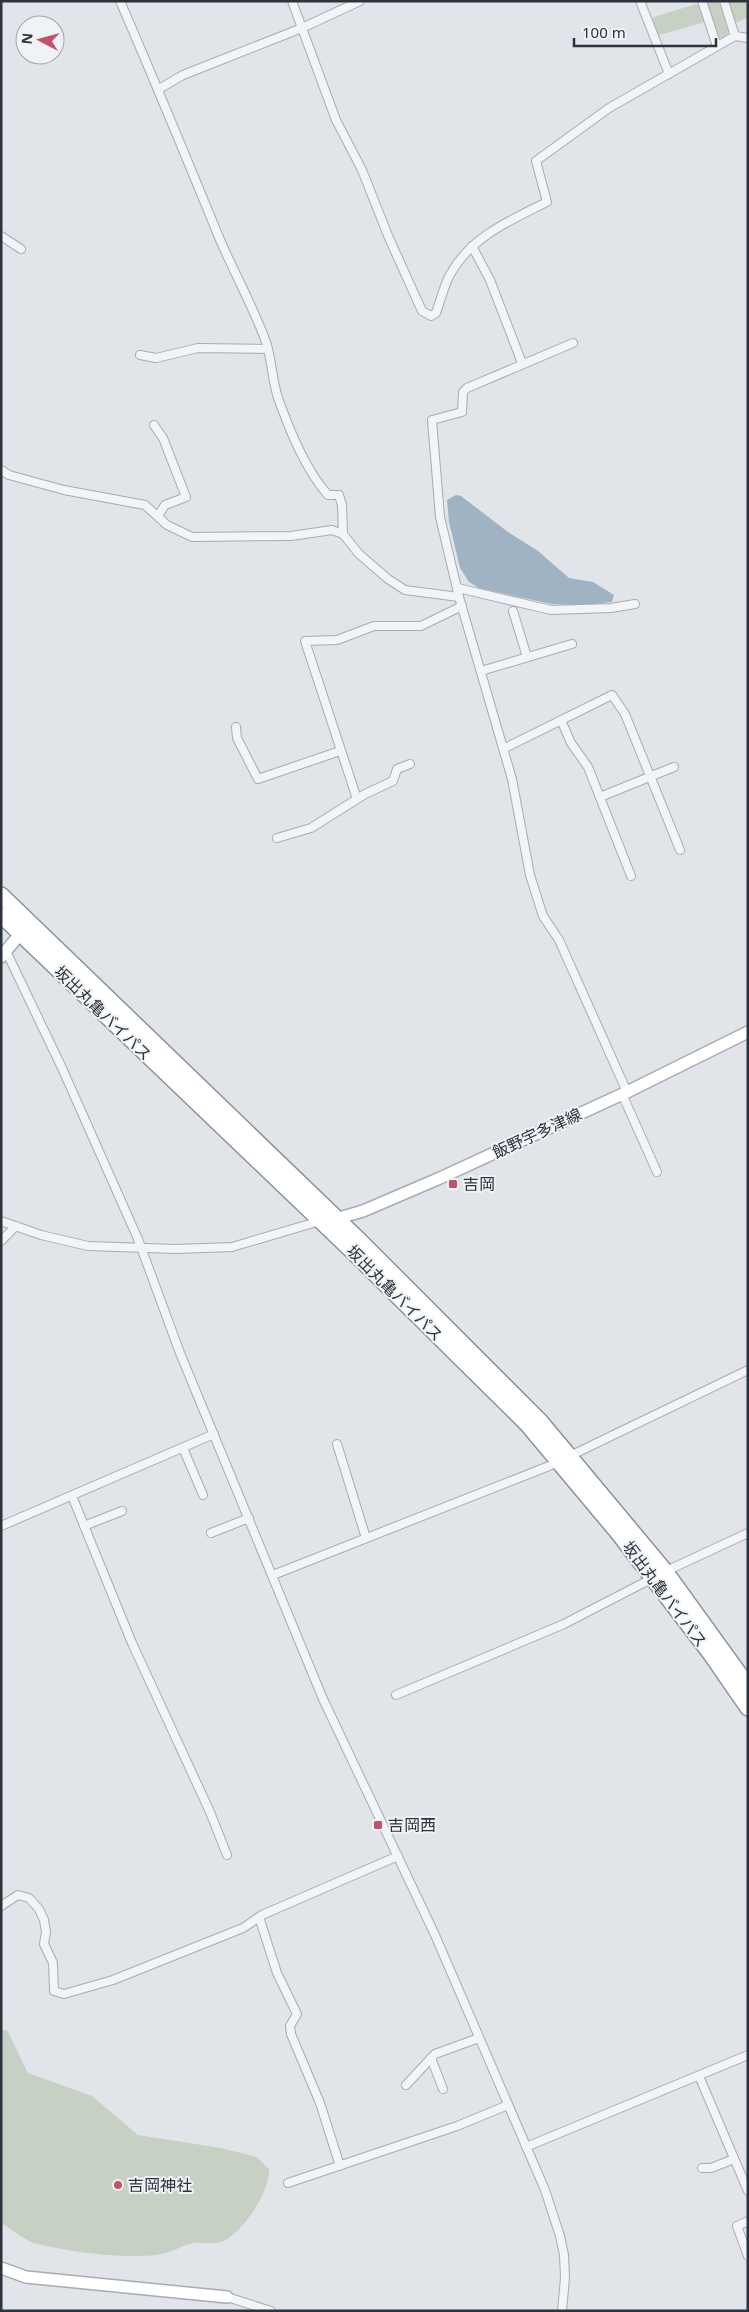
<svg xmlns="http://www.w3.org/2000/svg" width="749" height="2312" viewBox="0 0 749 2312" font-family="'Noto Sans','Noto Sans JP',sans-serif">
<rect width="100%" height="100%" fill="#e1e4e8"/>
<!-- green -->
<g fill="#c7d1c3">
<polygon points="705,1 719,1 729,32 724,39 716,36"/>
<polygon points="728,1 748,1 748,18 735,23"/>
<polygon points="696,4 700,6 705,22 656,36 651,21 654,17"/>
<path d="M7,2030L28,2073L92,2096L138,2135L221,2148L257,2157L269,2169C270,2192 244,2230 224,2241C216,2245 203,2242 194,2243C184,2244 175,2251 166,2253C132,2261 71,2252 37,2244C25,2241 12,2229 1,2223V2031Z"/>
</g>
<!-- water -->
<polygon fill="#a0b3c4" points="456,495 461,496 508,532 538,551 569,578 593,582 614,595 612,602 584,605 551,604 479,588 469,582 460,568 449,522 447,500"/>
<g fill="none" stroke-linecap="round" stroke-linejoin="round">
<!-- street casing -->
<g stroke="#a7abb2" stroke-width="10">
<g id="street">
<path d="M120,1C154,79 186,157 218,235C233,271 253,306 266,342C272,360 272,380 278,398C290,431 305,469 328,495H339L342,505L343,534"/>
<path d="M292,1L336,120L362,170L389,238L422,311L431,316L436,313C441,300 444,284 451,273C472,236 511,220 547,202L536,161L609,108L735,36L748,38"/>
<polyline points="640,1 669,74"/>
<polyline points="702,1 717,46"/>
<polyline points="724,1 735,36"/>
<polyline points="159,89 183,75 302,28 360,1"/>
<polyline points="1,236 21,249"/>
<polyline points="472,246 490,280 522,363"/>
<polyline points="573,343 467,388 463,392 462,412 432,420 440,517 459,597 512,779 530,875 543,916 559,940 627,1092"/>
<polyline points="140,355 156,358 198,348 267,349"/>
<polyline points="154,425 163,438 186,497 165,505 158,516"/>
<polyline points="1,470 9,475 64,490 145,505 167,525 192,537 291,536 332,530 343,534 359,554 388,579 405,590 459,597"/>
<polyline points="458,588 551,610 611,608 635,604"/>
<polyline points="513,611 527,657"/>
<polyline points="481,671 572,644"/>
<polyline points="561,720 571,743 588,767 631,876"/>
<polyline points="236,727 237,738 258,779 340,751"/>
<polyline points="503,749 612,695 625,714 680,850"/>
<polyline points="600,797 674,767"/>
<polyline points="357,799 305,641 337,640 374,626 421,626 462,606"/>
<polyline points="277,838 311,828 365,794 393,781 397,769 410,764"/>
<polyline points="6,951 62,1068 138,1239 180,1353 323,1699 435,1935 545,2190 560,2236 564,2255 565,2278 562,2311"/>
<polyline points="622,1094 657,1172"/>
<polyline points="1,1221 41,1235 88,1246 176,1249 232,1247 320,1221"/>
<polyline points="1,1241 16,1226"/>
<polyline points="337,1444 366,1538"/>
<polyline points="183,1448 203,1495"/>
<polyline points="72,1496 132,1643 210,1812 227,1855"/>
<polyline points="1,1526 214,1434"/>
<polyline points="84,1526 122,1511"/>
<polyline points="211,1533 249,1518"/>
<polyline points="664,1572 748,1533"/>
<polyline points="273,1575 549,1466 748,1370"/>
<polyline points="396,1695 564,1624 653,1578"/>
<polyline points="1,1906 18,1895 29,1898 39,1909 44,1920 46,1932 44,1944 53,1963 54,1991 64,1994 113,1980 243,1928 262,1915 398,1856"/>
<polyline points="259,1917 277,1973 297,2014 290,2026 291,2034 320,2103 340,2166"/>
<polyline points="431,2058 443,2089"/>
<polyline points="699,2076 748,2191"/>
<polyline points="406,2085 435,2054 479,2038"/>
<polyline points="526,2147 748,2055"/>
<polyline points="702,2168 711,2168 734,2159"/>
<polyline points="288,2183 457,2126 508,2105"/>
<polyline points="748,2221 737,2226 748,2256"/>
<polyline points="227,2297 271,2311"/>
</g>
</g>
<!-- secondary casing -->
<g stroke="#a7abb2" stroke-width="14">
<g id="secondary">
<polyline points="1,957 25,928"/>
<polyline points="332,1220 363,1211 440,1178 627,1092 748,1032"/>
<polyline points="1,2268 26,2277 227,2297"/>
</g>
</g>
<!-- highway casing -->
<g stroke="#8a929d" stroke-width="18">
<g id="highway">
<polyline points="1,895 359,1240 540,1421 665,1571 748,1686"/>
<polyline points="1,915 350,1249 527,1424 619,1534 710,1653 748,1708"/>
</g>
</g>
<!-- street -->
<use href="#street" stroke="#f3f4f7" stroke-width="8"/>
<!-- secondary -->
<use href="#secondary" stroke="#fff" stroke-width="11"/>
<!-- highway -->
<use href="#highway" stroke="#fff" stroke-width="15"/>
</g>
<!-- markers -->
<g fill="#bf5368" stroke="#f0f3f6" stroke-width="2">
<rect x="448" y="1179" width="10" height="10" rx="2.5"/>
<rect x="373" y="1820" width="10" height="10" rx="2.5"/>
<circle cx="118" cy="2185" r="5"/>
</g>
<g text-anchor="middle" stroke-width="4" stroke-linejoin="round" paint-order="stroke">
<!-- street labels -->
<g font-size="16" fill="#2b333e" stroke="#f0f3f6">
<text transform="translate(103 1013) rotate(44)" y="6">坂出丸亀バイパス</text>
<text transform="translate(537 1133) rotate(-25)" y="6">飯野宇多津線</text>
<text transform="translate(395 1293) rotate(45)" y="6">坂出丸亀バイパス</text>
<text transform="translate(665 1594) rotate(53)" y="6">坂出丸亀バイパス</text>
</g>
<!-- poi labels -->
<g font-size="16" fill="#2b333e" stroke="#f0f3f6" text-anchor="start">
<text x="463" y="1190">吉岡</text>
<text x="388" y="1831">吉岡西</text>
<text x="128" y="2191">吉岡神社</text>
</g>
</g>
<!-- border -->
<rect width="749" height="2312" fill="none" stroke="#2b333e" stroke-width="5"/>
<!-- north arrow -->
<g transform="translate(40 40) rotate(276)"><circle r="24" fill="#f0f3f6" stroke="#a1a6ac"/>
<path d="M0-4L9 19L0 12L-9 19Z" fill="#bf5368"/>
<text y="-8" font-size="14" font-weight="bold" text-anchor="middle" fill="#2b333e">N</text>
</g>
<!-- scale -->
<path d="M574 38v8h142v-8" fill="none" stroke="#2b333e" stroke-width="2.5"/>
<text x="582" y="38" font-size="15" fill="#2b333e" stroke="#f0f3f6" stroke-width="4" paint-order="stroke">100 m</text>
</svg>
